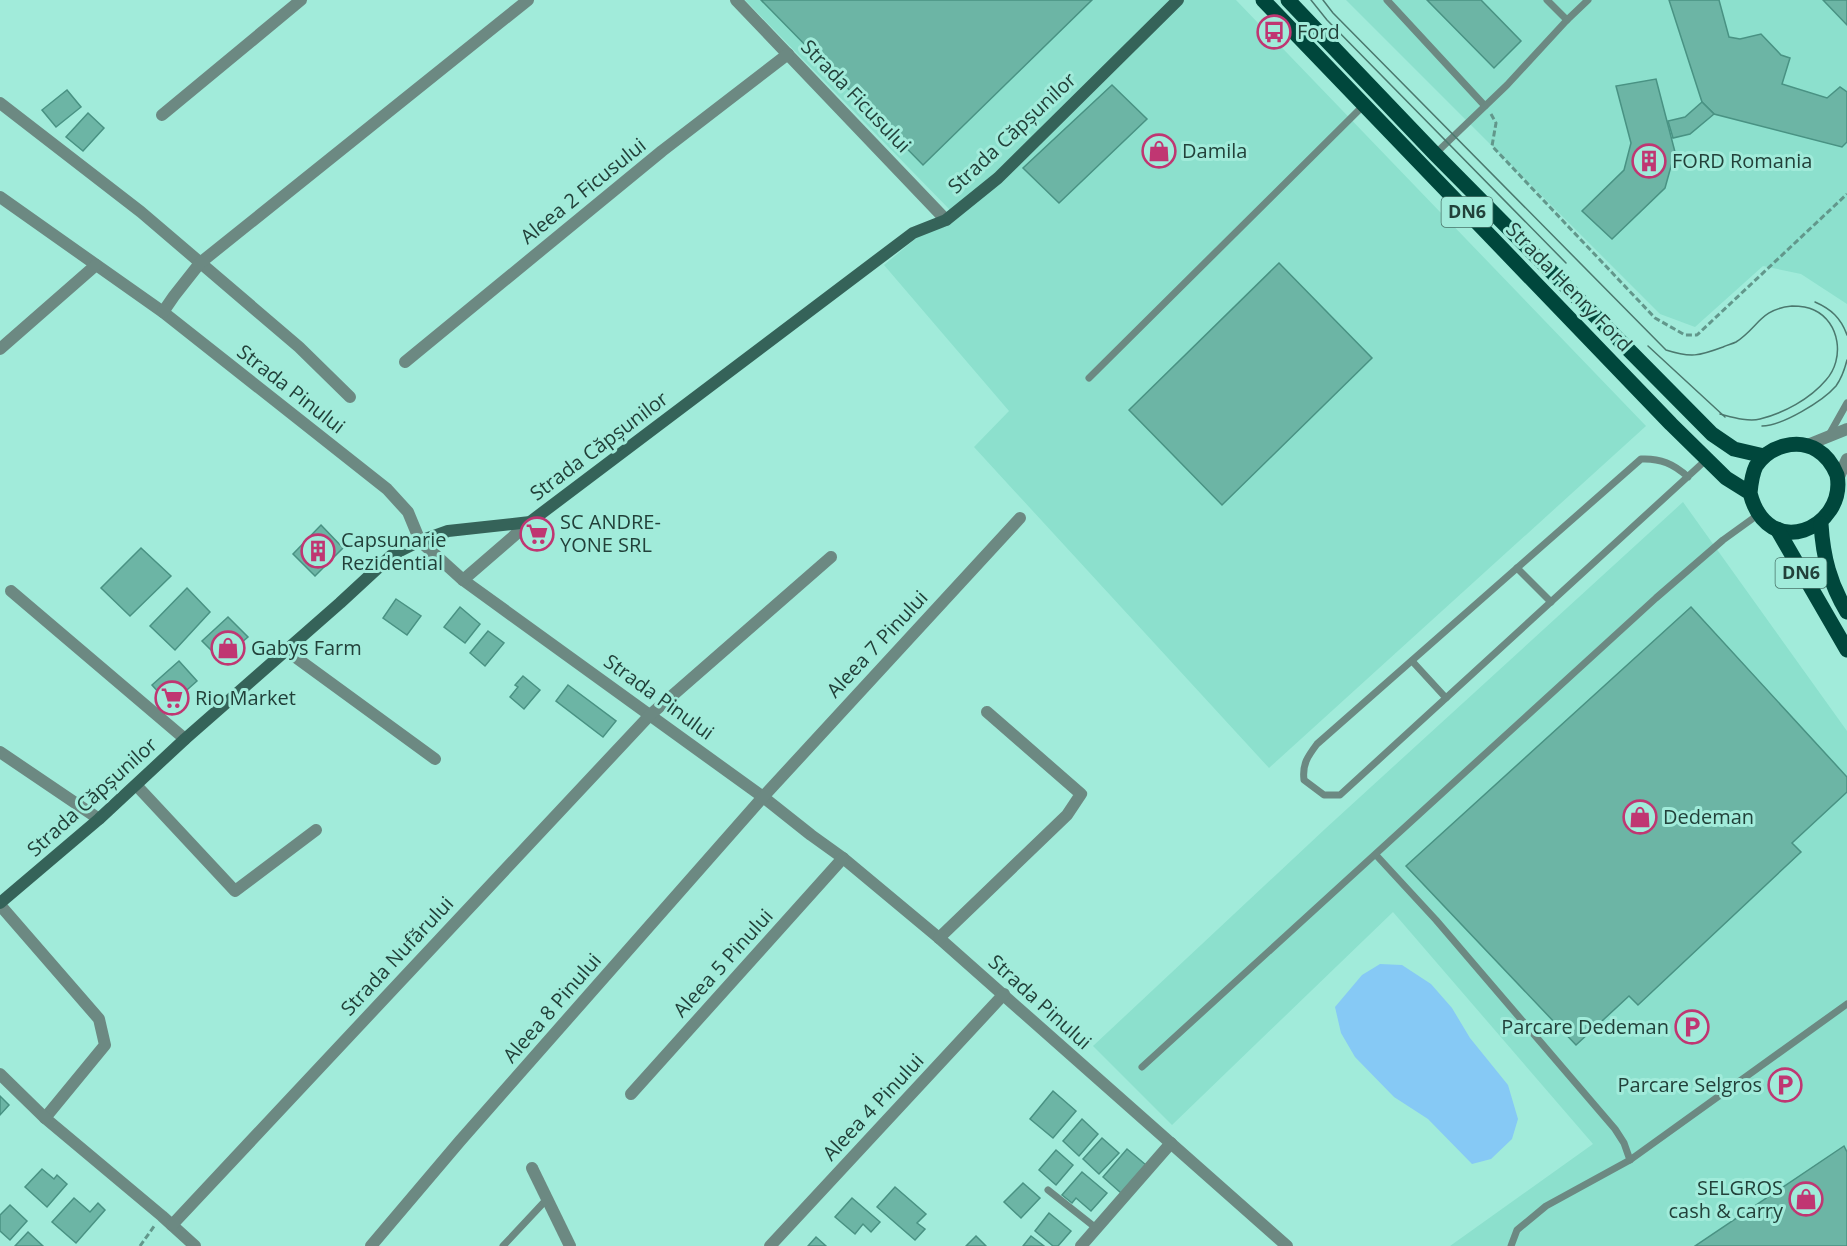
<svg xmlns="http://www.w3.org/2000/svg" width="1847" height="1246" viewBox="0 0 1847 1246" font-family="'Open Sans',sans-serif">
<rect width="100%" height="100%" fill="#a1ebda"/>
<!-- built -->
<g fill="#8ce0cd">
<polygon points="745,0 1236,0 1646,426 1269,768 974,447 1009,411 884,265 950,210"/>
<polygon points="1346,0 1847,0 1847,304 1801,274 1763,266 1695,327 1660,314"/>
<polygon points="1683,502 1847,731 1847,1246 1450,1246 1593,1144 1393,912 1172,1125 1093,1046 1325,829"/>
</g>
<!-- water -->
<polygon fill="#86c9f5" points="1380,964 1402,965 1431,984 1452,1008 1470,1038 1508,1085 1518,1119 1512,1139 1491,1159 1472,1164 1428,1119 1394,1097 1355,1057 1341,1033 1335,1007 1362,975"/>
<!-- building -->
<g fill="#6cb5a5" stroke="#499283" stroke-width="1.5">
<polygon points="761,0 1092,0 923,165"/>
<polygon points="1427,0 1481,0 1521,41 1494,68"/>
<polygon points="1669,0 1719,0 1729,37 1740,39 1761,34 1781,55 1790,58 1782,84 1827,98 1840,87 1847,92 1847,142 1842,147 1714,114 1702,102"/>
<polygon points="1823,0 1847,0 1847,25"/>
<polygon points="1656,79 1675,152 1665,188 1612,239 1582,211 1624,170 1631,143 1616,86"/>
<polygon points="1112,85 1147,119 1059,203 1023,168"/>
<polygon points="67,90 81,107 56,127 42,110"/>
<polygon points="1702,102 1714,114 1690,134 1673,138 1668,121 1685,117"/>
<polygon points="88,113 104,128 83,151 66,137"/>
<polygon points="1279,263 1372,358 1222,505 1129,410"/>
<polygon points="321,525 343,548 315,576 293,554"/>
<polygon points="141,548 171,576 130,616 101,588"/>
<polygon points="187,588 210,612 175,650 150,626"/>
<polygon points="396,599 421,616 407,635 383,618"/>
<polygon points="460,607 480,624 465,643 444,627"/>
<polygon points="1691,607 1847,777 1847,792 1792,843 1801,852 1638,1005 1629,996 1576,1045 1406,866"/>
<polygon points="228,617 248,637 221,660 202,641"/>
<polygon points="488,631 504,643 485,666 470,653"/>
<polygon points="179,661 197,681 170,705 152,685"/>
<polygon points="523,676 540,690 524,709 510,697 518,687 515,685"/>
<polygon points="568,685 616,721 603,737 556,701"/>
<polygon points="1053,1091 1076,1111 1053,1138 1030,1119"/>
<polygon points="0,1096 9,1105 0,1115"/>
<polygon points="1082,1119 1098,1134 1079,1156 1063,1141"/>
<polygon points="1102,1138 1119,1153 1099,1174 1083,1159"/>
<polygon points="1844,1146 1847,1152 1847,1246 1695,1246"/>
<polygon points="1127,1149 1146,1165 1121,1193 1103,1177"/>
<polygon points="1056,1150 1073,1165 1056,1185 1039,1170"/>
<polygon points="42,1169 54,1179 57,1175 67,1184 47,1207 25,1187"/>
<polygon points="1082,1172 1107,1193 1091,1211 1076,1198 1072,1203 1062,1195"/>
<polygon points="1023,1183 1040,1198 1021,1218 1004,1202"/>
<polygon points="895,1187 926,1214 917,1223 925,1229 915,1240 877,1207"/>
<polygon points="74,1198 90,1212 98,1203 105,1210 76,1243 52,1222"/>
<polygon points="852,1198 880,1222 871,1232 863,1224 855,1234 835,1217"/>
<polygon points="10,1205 27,1221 10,1240 0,1231 0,1215"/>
<polygon points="1049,1213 1071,1231 1058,1246 1053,1246 1035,1231"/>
<polygon points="28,1232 43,1246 15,1246"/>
<polygon points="976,1236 986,1246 966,1246"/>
<polygon points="1031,1236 1044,1246 1023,1246"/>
<polygon points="816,1237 826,1246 808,1246"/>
</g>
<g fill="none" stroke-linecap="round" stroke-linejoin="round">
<!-- path -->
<g stroke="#62978b" stroke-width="3" stroke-dasharray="6 3" stroke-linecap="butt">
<polyline points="1491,114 1496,123 1492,146 1655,318 1685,335 1697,335 1847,194"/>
<polyline points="140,1246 155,1225"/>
</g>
<!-- lane -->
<g stroke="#6c8982" stroke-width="7">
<polyline points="1387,0 1485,106"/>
<polyline points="1547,0 1567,20"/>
<polyline points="1435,154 1507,85 1567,20 1588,0"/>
<polyline points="1089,378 1364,105"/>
<polyline points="1829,435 1847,403"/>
<path d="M1688,477C1674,464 1660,458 1641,459L1317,744C1308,756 1302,764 1304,780L1324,795H1340L1707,459"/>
<polyline points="1517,568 1551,602"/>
<polyline points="1412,661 1446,698"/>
<polyline points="1376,855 1436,920 1615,1129 1624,1143 1630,1160"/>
<polyline points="1142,1067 1656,598 1723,540 1759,514"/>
<polyline points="1048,1190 1096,1228"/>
<polyline points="503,1246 547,1199"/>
<polyline points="1511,1246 1517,1230 1546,1206 1630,1160 1847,1004"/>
</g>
<!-- street -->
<g stroke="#6c8982" stroke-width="12">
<polyline points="736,0 946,220"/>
<polyline points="0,103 141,212 299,347 350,397"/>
<polyline points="162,115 301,0"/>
<polyline points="0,197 163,312 387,489 408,512 420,541 463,580 763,797 811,835 843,858 939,938 1287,1246"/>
<polyline points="163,312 174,296 200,263 528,0"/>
<polyline points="0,349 96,265"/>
<polyline points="405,362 662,151 788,54"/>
<polyline points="1805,446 1847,429"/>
<polyline points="1838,479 1847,459"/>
<polyline points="463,580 530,522"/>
<polyline points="11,591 185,739"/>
<polyline points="287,651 435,759"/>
<polyline points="0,752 99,819"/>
<polyline points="137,786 235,891 316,830"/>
<polyline points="0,905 99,1019 105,1045 45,1118"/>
<polyline points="939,938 1067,815 1081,794 987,712"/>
<polyline points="0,1074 45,1118 162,1216 195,1246"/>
<polyline points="631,1094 843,858"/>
<polyline points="532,1168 570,1246"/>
<polyline points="172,1225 650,715 831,557"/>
<polyline points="371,1246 460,1141 763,797 1020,518"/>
<polyline points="770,1246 1004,994"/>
<polyline points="1081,1246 1171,1143"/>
</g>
<!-- secondary -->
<polyline stroke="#356359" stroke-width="12" points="0,903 99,819 185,739 340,603 392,555 420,541 448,531 530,522 913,233 946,220 998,178 1178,0"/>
<!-- primary -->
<g stroke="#00473c" stroke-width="15">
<path d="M1263,0L1671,424L1726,478L1750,493C1768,563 1847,528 1837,475C1833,465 1827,456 1817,450C1797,438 1769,446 1756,466C1752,474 1751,483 1750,493"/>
<polyline points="1288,0 1435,154 1712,434 1734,449 1764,456"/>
<path d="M1821,524C1823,557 1830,584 1847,612"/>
<polyline points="1777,529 1847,650"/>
</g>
<!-- tram -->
<g stroke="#4b786e" stroke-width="1.5">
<polyline points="1311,0 1327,20 1566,263"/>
<path d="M1323,0L1333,13L1666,350C1691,358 1699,356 1723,347C1727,345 1732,344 1736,342C1758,328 1760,309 1792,306C1798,306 1808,307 1814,310C1840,322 1845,359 1826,380C1810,399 1784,413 1760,419C1748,422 1732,417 1720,414"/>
<path d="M1815,302C1831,309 1841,318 1847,335"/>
<polyline points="1648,346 1725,417"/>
<path d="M1762,426C1782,426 1823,401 1836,386C1841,379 1845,368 1847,360"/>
</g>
</g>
<!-- icons -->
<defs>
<g id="bus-ring" transform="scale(1.725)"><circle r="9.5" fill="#a1ebda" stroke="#c03672" stroke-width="1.5"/><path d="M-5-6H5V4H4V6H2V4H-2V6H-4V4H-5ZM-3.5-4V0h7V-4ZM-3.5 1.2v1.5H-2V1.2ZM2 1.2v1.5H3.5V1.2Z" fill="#c03672"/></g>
<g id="shop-ring" transform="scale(1.725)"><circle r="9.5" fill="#a1ebda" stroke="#c03672" stroke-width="1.5"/><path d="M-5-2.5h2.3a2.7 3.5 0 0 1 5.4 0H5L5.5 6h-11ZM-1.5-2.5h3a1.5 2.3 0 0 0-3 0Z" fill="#c03672"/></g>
<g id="building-ring" transform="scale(1.725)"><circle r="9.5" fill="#a1ebda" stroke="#c03672" stroke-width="1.5"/><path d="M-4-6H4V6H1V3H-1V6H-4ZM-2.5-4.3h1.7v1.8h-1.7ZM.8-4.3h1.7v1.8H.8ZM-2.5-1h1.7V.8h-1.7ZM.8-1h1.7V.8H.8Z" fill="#c03672"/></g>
<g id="supermarket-ring" transform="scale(1.725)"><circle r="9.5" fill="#a1ebda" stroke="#c03672" stroke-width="1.5"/><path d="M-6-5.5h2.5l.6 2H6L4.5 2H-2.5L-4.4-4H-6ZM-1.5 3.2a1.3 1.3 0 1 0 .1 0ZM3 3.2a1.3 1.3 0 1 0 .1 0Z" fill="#c03672"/></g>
<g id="parking-ring" transform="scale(1.725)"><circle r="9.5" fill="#a1ebda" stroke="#c03672" stroke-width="1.5"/><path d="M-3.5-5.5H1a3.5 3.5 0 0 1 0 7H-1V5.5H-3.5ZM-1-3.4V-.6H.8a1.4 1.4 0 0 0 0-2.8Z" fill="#c03672"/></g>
</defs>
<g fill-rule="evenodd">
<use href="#bus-ring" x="1274" y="32"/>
<use href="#shop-ring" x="1159" y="151"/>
<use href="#building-ring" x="1649" y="161"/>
<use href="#supermarket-ring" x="537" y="534"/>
<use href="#building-ring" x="318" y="551"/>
<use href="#shop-ring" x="228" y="648"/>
<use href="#supermarket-ring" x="172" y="698"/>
<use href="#shop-ring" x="1640" y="817"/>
<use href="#parking-ring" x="1692" y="1027"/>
<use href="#parking-ring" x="1785" y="1085"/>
<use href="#shop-ring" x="1806" y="1199"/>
</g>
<g text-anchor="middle" stroke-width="6" stroke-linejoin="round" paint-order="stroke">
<!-- shield labels -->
<g fill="#a1ebda" stroke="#48746a" stroke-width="1.5">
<rect x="1441.5" y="197" width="51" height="30" rx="4.5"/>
<rect x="1775.5" y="558" width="51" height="30" rx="4.5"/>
</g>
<g font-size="18" font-weight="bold" fill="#22413a">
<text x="1467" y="218">DN6</text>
<text x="1801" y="579">DN6</text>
</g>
<!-- poi labels -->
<g font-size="20" fill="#22413a" stroke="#a1ebda" text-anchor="start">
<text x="1297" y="39">Ford</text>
<text x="1182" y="158">Damila</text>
<text x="1672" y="168">FORD Romania</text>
<text x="560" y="529">SC ANDRE-<tspan x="560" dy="23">YONE SRL</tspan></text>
<text x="341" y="547">Capsunarie<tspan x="341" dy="23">Rezidential</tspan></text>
<text x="251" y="655">Gabys Farm</text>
<text x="195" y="705">Rio Market</text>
<text x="1663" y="824">Dedeman</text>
<text x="1669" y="1034" text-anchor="end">Parcare Dedeman</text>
<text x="1762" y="1092" text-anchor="end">Parcare Selgros</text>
<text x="1783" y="1195" text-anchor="end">SELGROS<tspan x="1783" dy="23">cash &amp; carry</tspan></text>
</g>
<!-- street labels -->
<g font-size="20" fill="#22413a" stroke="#a1ebda">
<text transform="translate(856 96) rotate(46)" y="7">Strada Ficusului</text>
<text transform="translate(1012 133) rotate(-43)" y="7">Strada Căpșunilor</text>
<text transform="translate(583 191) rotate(-39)" y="7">Aleea 2 Ficusului</text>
<text transform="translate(1569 287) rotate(46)" y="7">Strada Henry Ford</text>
<text transform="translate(291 389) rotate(38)" y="7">Strada Pinului</text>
<text transform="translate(599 446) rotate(-37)" y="7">Strada Căpșunilor</text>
<text transform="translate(877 644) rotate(-47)" y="7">Aleea 7 Pinului</text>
<text transform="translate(659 697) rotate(36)" y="7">Strada Pinului</text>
<text transform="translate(92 797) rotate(-42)" y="7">Strada Căpșunilor</text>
<text transform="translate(397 956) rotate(-47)" y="7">Strada Nufărului</text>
<text transform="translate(723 963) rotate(-48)" y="7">Aleea 5 Pinului</text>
<text transform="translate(1040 1002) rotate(42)" y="7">Strada Pinului</text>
<text transform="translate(552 1008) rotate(-49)" y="7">Aleea 8 Pinului</text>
<text transform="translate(873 1107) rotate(-47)" y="7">Aleea 4 Pinului</text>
</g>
</g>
</svg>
